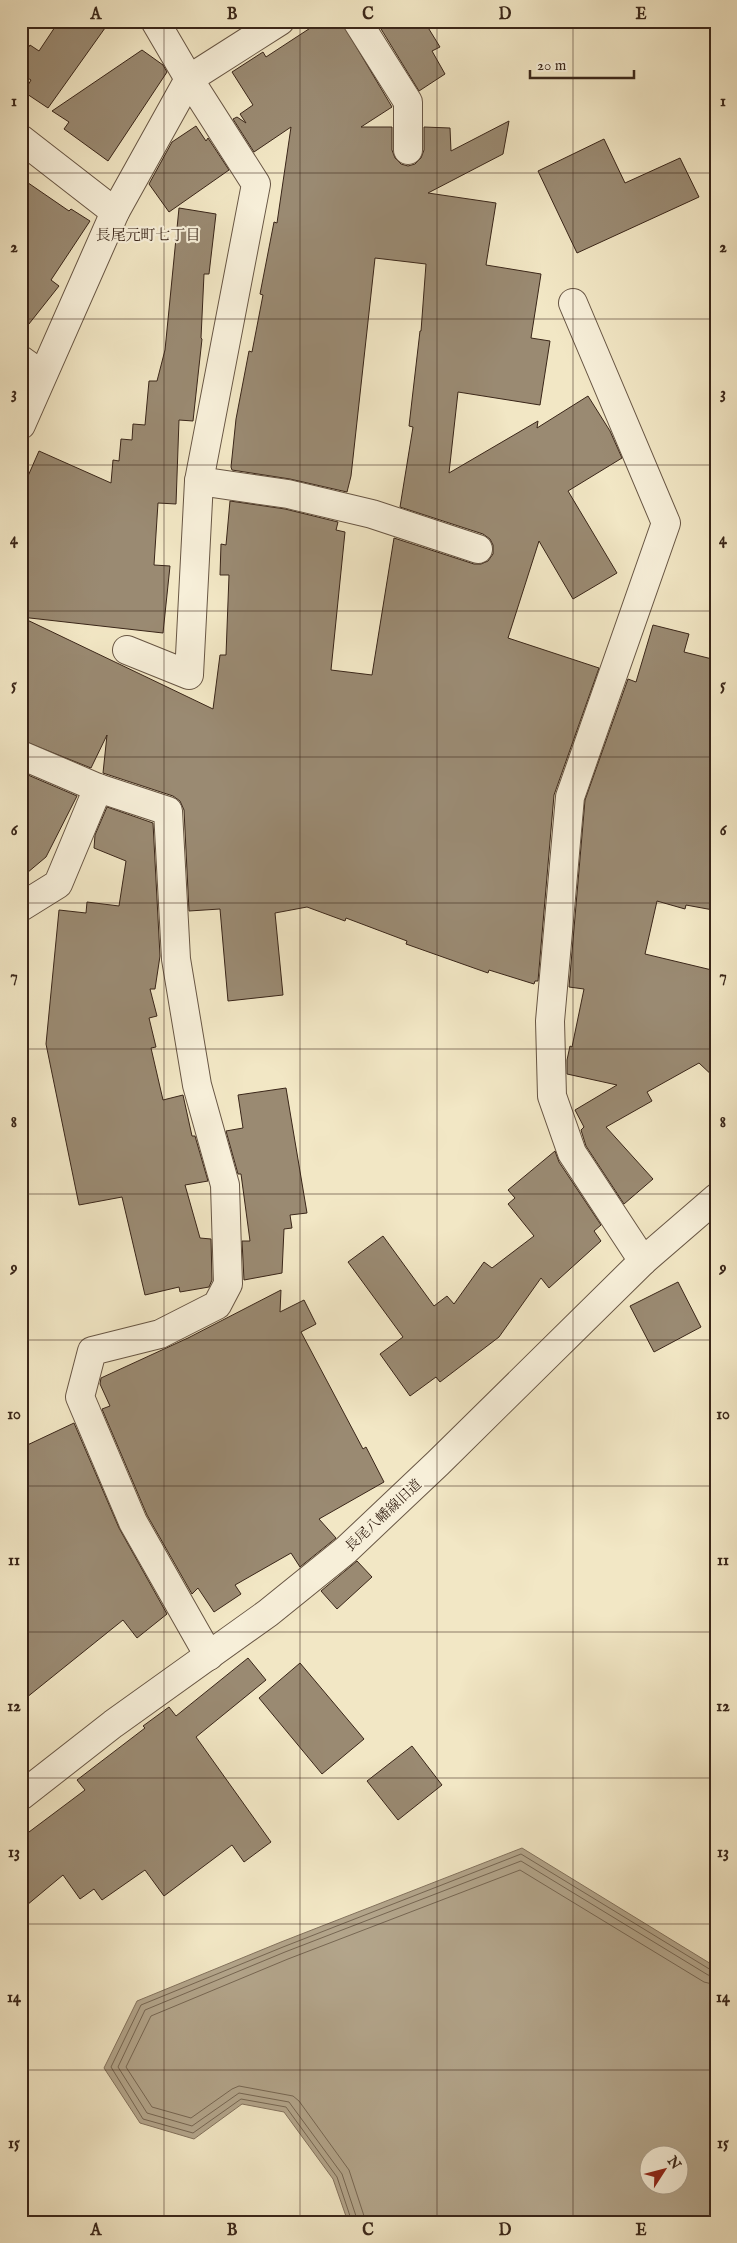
<svg xmlns="http://www.w3.org/2000/svg" width="737" height="2243" viewBox="0 0 737 2243" font-family="'IM FELL English','Noto Serif JP',serif">
<rect width="100%" height="100%" fill="#f2e7c5"/>
<filter id="stains"><feTurbulence type="fractalNoise" baseFrequency=".004" numOctaves="4"/><feColorMatrix values="0 0 0 0 .2 0 0 0 0 .09 0 0 0 0 .02 0 0 0 .5 -.17"/></filter>
<radialGradient id="worn" r=".72"><stop offset=".6" stop-color="#630" stop-opacity="0"/><stop offset="1" stop-color="#630" stop-opacity=".3"/></radialGradient>
<!-- water -->
<path fill="#b3a58b" stroke="#83725d" fill-rule="evenodd" d="M522,1848L716,1967V2222H348L333,2179L284,2112L242,2104L194,2139L140,2123L104,2068L137,2001L281,1942ZM650,2156H680V2186H650Z"/>
<g fill="none" stroke-linecap="round" stroke-linejoin="round">
<!-- shore -->
<g stroke="#766652" stroke-width="1">
<polyline points="352,2222 337,2177 286,2107 241,2099 193,2133 143,2119 111,2067 141,2005 283,1947 521,1854 711,1970 716,1971"/>
<polyline points="358,2222 342,2174 289,2102 239,2093 192,2126 147,2113 118,2067 145,2010 285,1952 521,1861 708,1975 716,1977"/>
<polyline points="366,2222 349,2170 299,2101 293,2096 239,2086 232,2089 191,2118 152,2107 126,2067 151,2016 288,1959 520,1870 704,1982 716,1985"/>
</g>
</g>
<!-- building -->
<g fill="#9a8a72" stroke="#3a2619">
<polygon points="59,21 110,21 48,108 24,92 31,80 21,74 21,60 30,45 39,51"/>
<polygon points="321,21 341,21 392,107 361,127 392,127 392,150 395,158 401,164 408,166 415,164 421,158 424,150 424,127 450,128 451,151 509,121 503,154 428,193 496,203 486,265 541,274 531,338 550,341 540,405 458,392 449,473 538,421 537,428 588,396 610,431 622,458 568,491 617,573 573,599 539,541 508,638 599,668 554,795 538,981 535,981 534,984 489,970 488,973 406,944 407,941 346,918 345,921 307,907 275,913 283,995 228,1001 220,909 189,911 184,810 180,801 173,796 103,773 107,735 91,768 21,740 21,617 213,709 220,655 226,655 229,575 220,575 221,544 226,545 230,501 285,509 338,522 336,530 345,532 331,670 372,675 394,538 474,564 481,564 488,561 493,554 493,545 490,539 483,534 400,507 413,427 409,426 420,331 421,331 426,264 375,258 351,476 347,492 290,479 232,470 231,467 236,419 249,351 252,352 263,295 260,294 274,222 277,223 291,127 254,152 233,119 237,117 246,123 240,114 253,105 232,72 263,52 266,57"/>
<polygon points="383,21 424,21 440,47 432,51 445,74 419,91 378,24"/>
<polygon points="142,50 163,65 167,72 108,161 64,129 69,122 52,111"/>
<polygon points="196,126 206,141 208,138 229,170 169,212 149,184 172,142"/>
<polygon points="604,139 625,183 680,158 699,197 577,253 538,171"/>
<polygon points="21,178 69,211 71,209 90,221 51,280 59,286 21,334"/>
<polygon points="179,208 216,214 209,274 204,274 201,338 202,339 193,421 179,420 176,504 158,503 154,565 170,566 163,633 21,617 21,492 39,451 111,483 113,460 119,461 121,439 132,440 133,424 145,425 149,381 157,381 165,350"/>
<polygon points="653,625 689,634 684,652 716,660 716,894 713,910 686,905 685,909 657,901 645,954 716,971 716,1079 699,1063 647,1092 652,1101 606,1127 653,1179 624,1204 586,1146 581,1130 584,1127 575,1110 617,1085 567,1074 567,1060 570,1046 572,1047 584,989 569,987 585,800 628,679 636,682"/>
<polygon points="21,772 77,796 46,857 21,878"/>
<polygon points="107,807 153,823 160,956 155,989 150,989 157,1016 149,1018 156,1047 151,1048 163,1100 183,1095 192,1136 195,1136 208,1181 185,1185 200,1238 211,1239 212,1280 209,1287 180,1292 179,1287 145,1295 122,1197 79,1205 46,1044 59,910 86,913 87,902 119,906 126,861 94,848 95,835"/>
<polygon points="286,1088 307,1213 290,1215 292,1228 284,1229 282,1273 244,1280 242,1241 250,1241 241,1174 238,1174 226,1131 243,1128 238,1095"/>
<polygon points="555,1151 559,1162 601,1225 594,1231 601,1241 549,1288 541,1278 499,1337 440,1382 436,1377 410,1396 380,1354 403,1337 348,1262 383,1236 434,1306 447,1296 454,1304 484,1262 492,1268 534,1236 508,1204 515,1198 508,1190"/>
<polygon points="678,1282 701,1327 654,1352 630,1306"/>
<polygon points="281,1290 280,1312 304,1300 316,1324 301,1332 363,1449 366,1447 384,1482 319,1519 336,1538 300,1567 291,1553 235,1585 241,1594 214,1612 198,1588 192,1594 147,1515 102,1409 110,1406 100,1384 101,1378 188,1338"/>
<polygon points="74,1423 119,1528 167,1614 137,1638 123,1620 21,1702 21,1448"/>
<polygon points="357,1561 372,1577 337,1609 321,1591"/>
<polygon points="248,1658 266,1680 196,1737 271,1842 244,1862 232,1845 164,1896 145,1870 102,1900 94,1889 80,1899 63,1875 21,1910 21,1838 85,1790 77,1780 145,1728 143,1726 169,1707 176,1716"/>
<polygon points="300,1663 364,1739 322,1774 259,1698"/>
<polygon points="412,1746 442,1785 398,1820 367,1781"/>
</g>
<g fill="none" stroke-linecap="round" stroke-linejoin="round">
<!-- street casing -->
<g stroke="#685644" stroke-width="30">
<g id="street">
<polyline points="357,21 408,102 408,150"/>
<polyline points="21,139 115,212"/>
<polyline points="573,303 666,523 570,797 550,1021 552,1096 572,1153 643,1261"/>
<polyline points="21,360 42,375"/>
<polyline points="21,425 115,212 189,79 280,21"/>
<polyline points="199,481 288,494 372,514 478,549"/>
<polyline points="127,650 189,675 199,481 256,184 189,79 155,21"/>
<polyline points="21,755 98,788 168,811 176,959 197,1085 225,1185 228,1284 217,1305 160,1334 92,1351 80,1397 133,1522 209,1656"/>
<polyline points="21,907 58,884 98,788"/>
<polyline points="21,1796 113,1724 268,1613 346,1550 438,1463 643,1261 716,1198"/>
</g>
</g>
<!-- street -->
<use href="#street" stroke="#f7efd9" stroke-width="28"/>
</g>
<!-- grid -->
<path fill="none" stroke="#3a2619" stroke-width="1" stroke-opacity="0.55" d="M164,21V2222M300,21V2222M437,21V2222M573,21V2222M21,173H716M21,319H716M21,465H716M21,611H716M21,757H716M21,903H716M21,1049H716M21,1194H716M21,1340H716M21,1486H716M21,1632H716M21,1778H716M21,1924H716M21,2070H716"/>
<g text-anchor="middle" stroke-width="4.5" stroke-linejoin="round" paint-order="stroke">
<!-- street labels -->
<g font-size="14" fill="#3a2619" stroke="#f7efd9">
<text transform="translate(383 1515) rotate(-43)" y="5">長尾八幡線旧道</text>
</g>
<!-- neighbourhood labels -->
<g font-size="15" fill="#3a2619" stroke="#f7efd9">
<text x="148" y="240">長尾元町七丁目</text>
</g>
</g>
<!-- margin -->
<rect width="737" height="2243" fill="none" stroke="#f2e7c5" stroke-width="55"/>
<!-- north arrow -->
<g transform="translate(664 2170) rotate(54)"><circle r="24" fill="#f7efd9" stroke="#ab9f8c"/>
<path d="M0-4L9 19L0 12L-9 19Z" fill="#8f2418"/>
<text y="-8" font-size="14" font-weight="bold" text-anchor="middle" fill="#3a2619">N</text>
</g>
<!-- scale -->
<path d="M530 70v8h104v-8" fill="none" stroke="#3a2619" stroke-width="2.5"/>
<text x="537" y="70" font-size="15" fill="#3a2619" stroke="#f7efd9" stroke-width="4" paint-order="stroke">20 m</text>
<rect x="28" y="28" width="682" height="2188" fill="none" stroke="#3a2619" stroke-width="2"/>
<g font-size="16" text-anchor="middle" font-weight="bold" fill="#3a2619">
<text x="96" y="19">A</text>
<text x="232" y="19">B</text>
<text x="368" y="19">C</text>
<text x="505" y="19">D</text>
<text x="641" y="19">E</text>
<text x="14" y="106">1</text>
<text x="723" y="106">1</text>
<text x="14" y="252">2</text>
<text x="723" y="252">2</text>
<text x="14" y="398">3</text>
<text x="723" y="398">3</text>
<text x="14" y="544">4</text>
<text x="723" y="544">4</text>
<text x="14" y="690">5</text>
<text x="723" y="690">5</text>
<text x="14" y="835">6</text>
<text x="723" y="835">6</text>
<text x="14" y="981">7</text>
<text x="723" y="981">7</text>
<text x="14" y="1127">8</text>
<text x="723" y="1127">8</text>
<text x="14" y="1273">9</text>
<text x="723" y="1273">9</text>
<text x="14" y="1419">10</text>
<text x="723" y="1419">10</text>
<text x="14" y="1565">11</text>
<text x="723" y="1565">11</text>
<text x="14" y="1711">12</text>
<text x="723" y="1711">12</text>
<text x="14" y="1857">13</text>
<text x="723" y="1857">13</text>
<text x="14" y="2002">14</text>
<text x="723" y="2002">14</text>
<text x="14" y="2148">15</text>
<text x="723" y="2148">15</text>
<text x="96" y="2235">A</text>
<text x="232" y="2235">B</text>
<text x="368" y="2235">C</text>
<text x="505" y="2235">D</text>
<text x="641" y="2235">E</text>
</g>
<rect width="100%" height="100%" filter="url(#stains)"/>
<rect width="100%" height="100%" fill="url(#worn)"/>
</svg>
